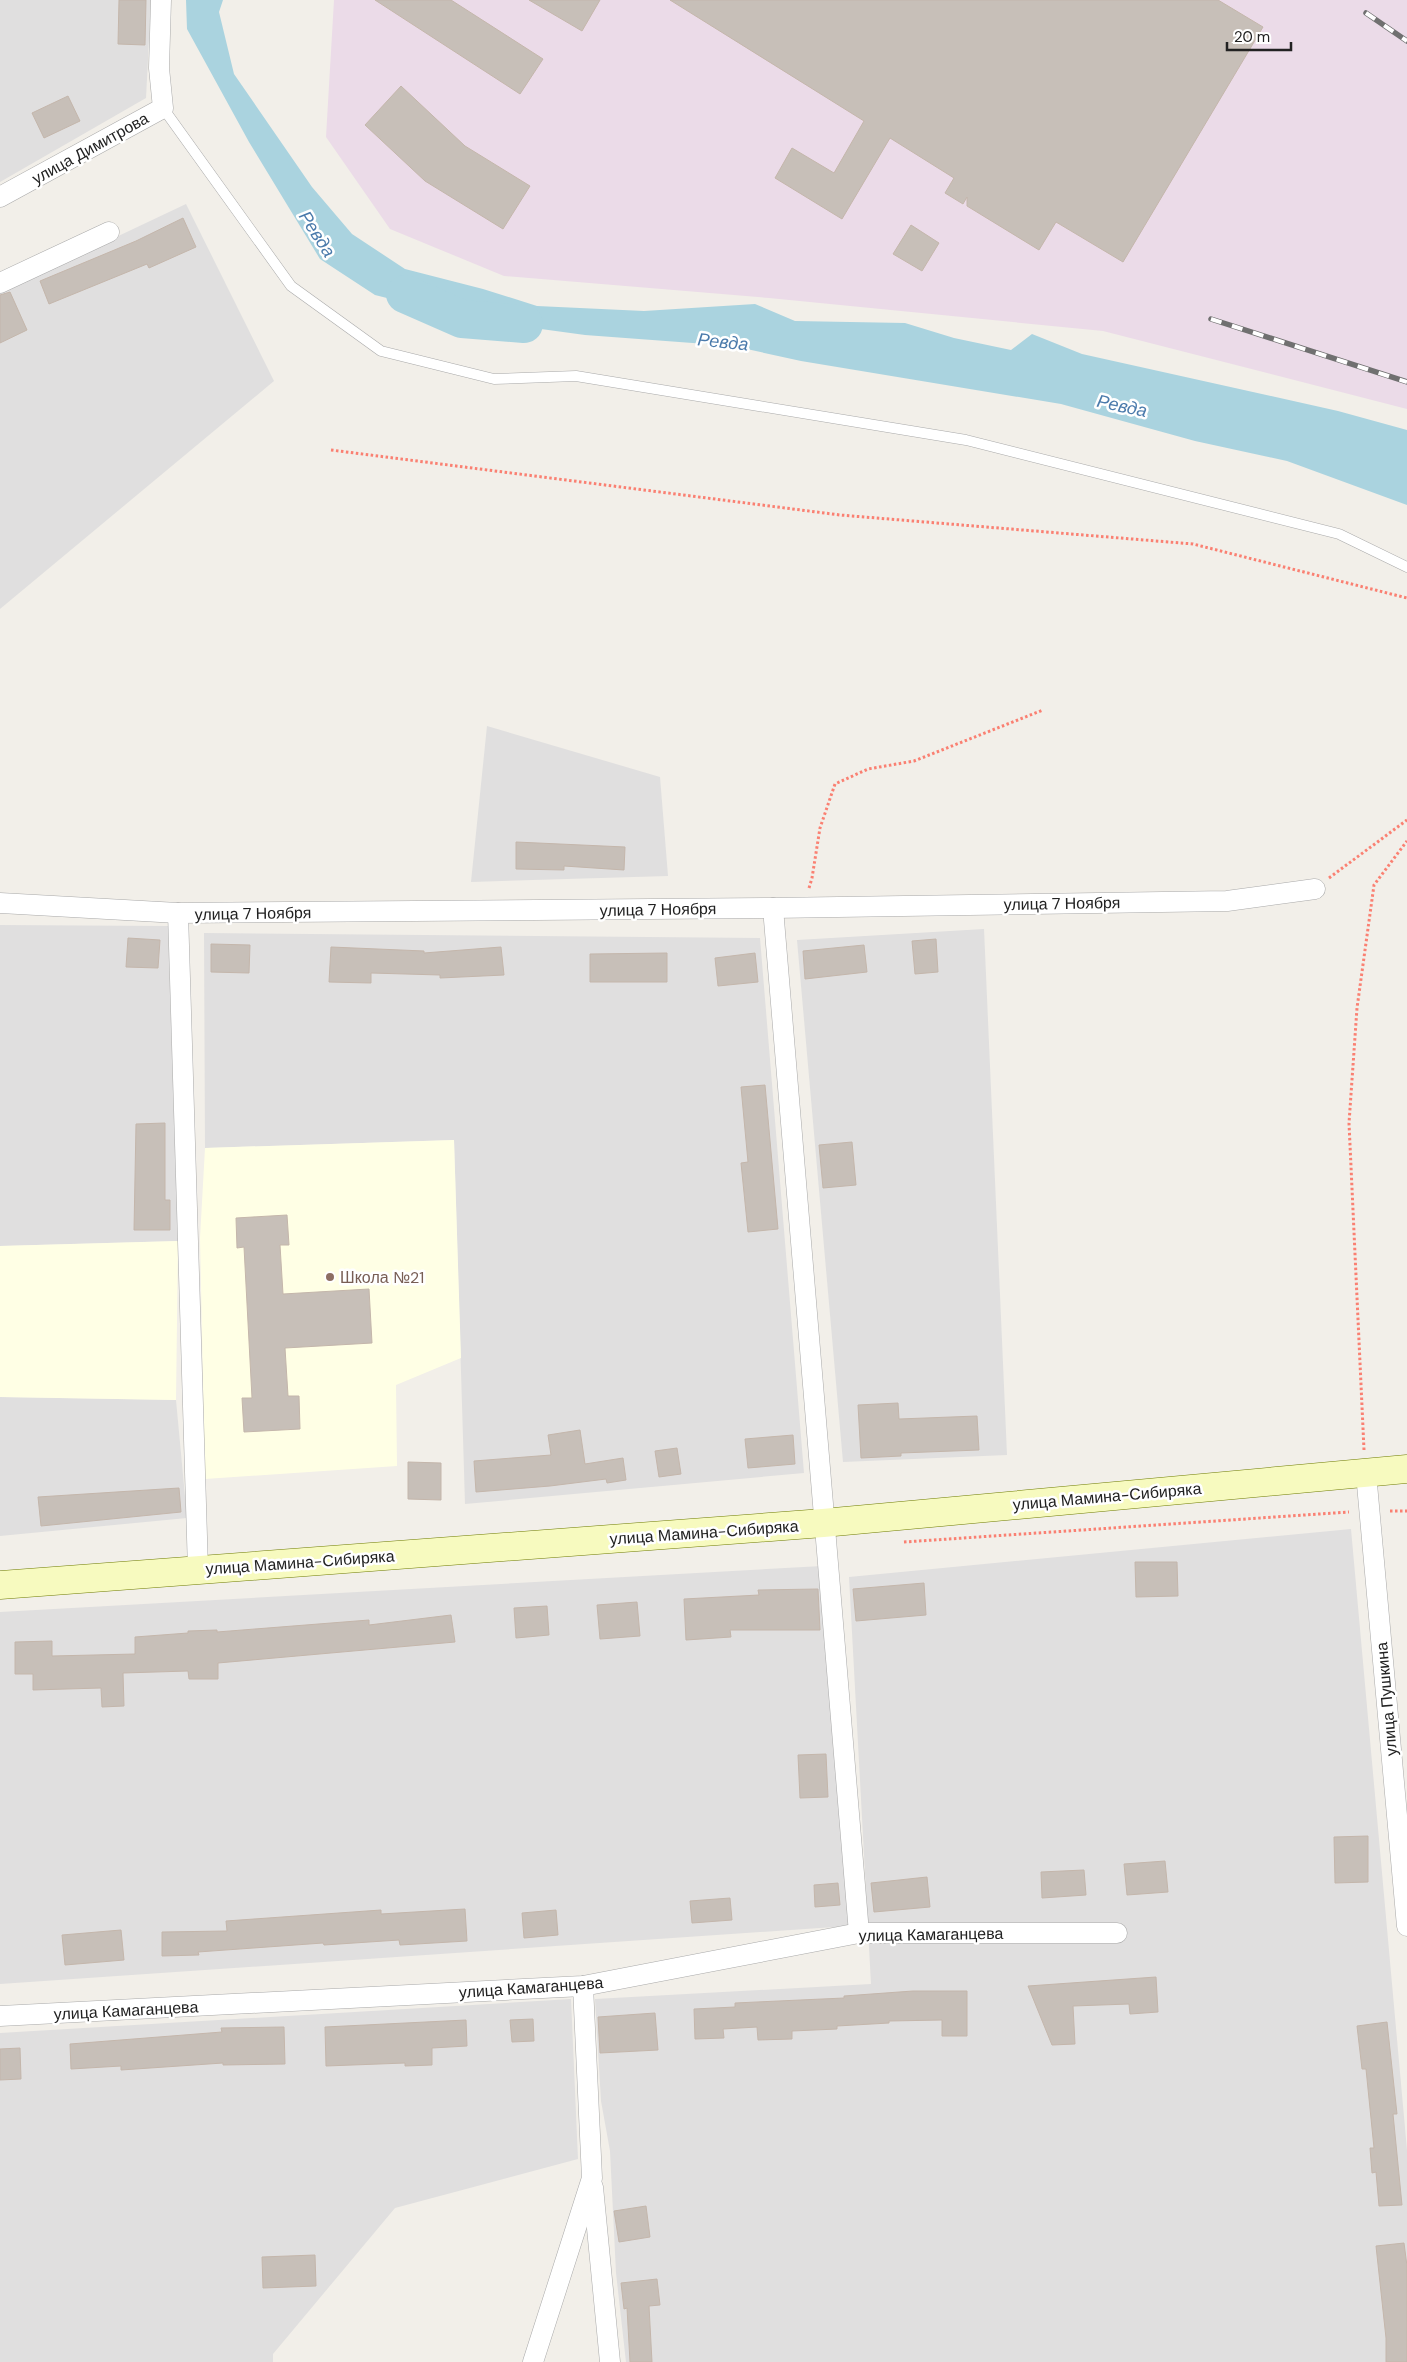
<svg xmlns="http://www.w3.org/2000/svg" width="1407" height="2362" viewBox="0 0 1407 2362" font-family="'DM Sans',sans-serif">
<rect width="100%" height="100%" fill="#f2efe9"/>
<!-- residential -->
<g fill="#e0dfdf">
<polygon points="0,0 151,0 146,98 0,182"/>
<polygon points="186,204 274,381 0,609 0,292"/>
<polygon points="487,726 660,777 668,876 471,882"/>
<polygon points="0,925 168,926 178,1241 0,1246"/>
<polygon points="984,929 1007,1455 843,1462 797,940"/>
<polygon points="204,933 760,938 804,1473 465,1504 454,1140 205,1148"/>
<polygon points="0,1397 176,1400 187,1518 0,1536"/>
<polygon points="1351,1529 1407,2150 1407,2362 626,2362 616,2273 610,2151 601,2101 595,1999 871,1984 849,1577"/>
<polygon points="822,1566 849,1926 0,1984 0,1612"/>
<polygon points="571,1999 578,2159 395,2208 273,2354 273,2362 0,2362 0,2033"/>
</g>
<!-- industrial -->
<polygon fill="#ebdbe8" points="334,0 1407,0 1407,409 1103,331 769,298 504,276 390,229 326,137"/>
<!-- education -->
<g fill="#ffffe5">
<polygon points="454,1140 461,1358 396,1385 397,1466 205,1479 200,1238 205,1148"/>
<polygon points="178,1241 176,1400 0,1397 0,1246"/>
</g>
<!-- water -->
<polygon fill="#aad3df" points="186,0 223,0 219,12 234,74 312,187 352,234 405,269 483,289 537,306 644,311 755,304 795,321 905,323 954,338 1011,350 1032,334 1082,354 1338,411 1407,430 1407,505 1287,461 1195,441 1061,404 801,361 733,346 585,335 474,320 375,295 320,259 249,142 187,29"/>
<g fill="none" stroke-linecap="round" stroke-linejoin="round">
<!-- river -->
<polyline stroke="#aad3df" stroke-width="38" points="405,294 462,319 524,324"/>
</g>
<!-- building -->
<g fill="#c7bfb8" stroke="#c4b6ab">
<polygon points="119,0 146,0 145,45 118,44"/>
<polygon points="375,0 451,0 543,59 520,94"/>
<polygon points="529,0 600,0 582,31"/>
<polygon points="670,0 1218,0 1263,27 1123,262 1056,222 1039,250 967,206 967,197 963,204 945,193 954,178 890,138 842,219 775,178 792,148 834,173 864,121"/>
<polygon points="401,86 465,146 530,186 503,229 425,181 365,125"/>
<polygon points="68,96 80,121 44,138 32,113"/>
<polygon points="183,218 196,247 149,268 147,264 49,304 40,281 136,241"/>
<polygon points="911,225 939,243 922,271 893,254"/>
<polygon points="10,292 27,330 0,343 0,295"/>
<polygon points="516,842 625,847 624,870 564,866 564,870 516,869"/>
<polygon points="128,938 160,940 158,968 126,967"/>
<polygon points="936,939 938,972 915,974 912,941"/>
<polygon points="211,944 250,945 249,973 211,972"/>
<polygon points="864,945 867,972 805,979 803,951"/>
<polygon points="331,947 424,951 424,953 501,947 504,975 440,978 440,975 371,973 371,983 329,982"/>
<polygon points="667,953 667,982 590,982 590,954"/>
<polygon points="755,953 758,982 718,986 715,958"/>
<polygon points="765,1085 778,1229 748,1232 741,1163 748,1162 741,1087"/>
<polygon points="165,1123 165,1200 170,1200 170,1230 134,1230 136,1124"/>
<polygon points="852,1142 856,1185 823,1188 819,1145"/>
<polygon points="287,1215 289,1245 280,1245 283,1294 369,1289 372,1343 285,1348 288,1396 299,1396 300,1429 244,1432 242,1398 252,1398 244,1247 237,1248 236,1218"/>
<polygon points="898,1403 899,1419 977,1416 979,1450 901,1453 901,1456 861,1458 858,1405"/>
<polygon points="580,1430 585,1464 623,1458 626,1480 607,1483 606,1479 550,1486 476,1492 474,1461 551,1455 548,1435"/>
<polygon points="793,1435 795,1464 748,1468 745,1439"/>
<polygon points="677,1448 681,1474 659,1477 655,1451"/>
<polygon points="408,1462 441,1463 441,1500 408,1499"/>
<polygon points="179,1488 181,1512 41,1526 38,1497"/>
<polygon points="1135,1562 1177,1562 1178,1596 1136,1597"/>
<polygon points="924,1583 926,1615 856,1621 853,1589"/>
<polygon points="818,1589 820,1630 730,1630 731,1637 686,1640 684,1599 759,1595 758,1590"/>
<polygon points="637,1602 640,1636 600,1639 597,1605"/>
<polygon points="547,1606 549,1635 516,1638 514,1608"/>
<polygon points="451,1615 455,1642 218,1663 218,1679 189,1679 188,1671 123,1673 124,1706 102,1707 101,1688 33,1690 33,1674 15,1674 15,1642 52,1641 52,1656 135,1654 135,1637 188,1633 188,1631 217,1630 217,1632 369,1620 369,1625"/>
<polygon points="826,1754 828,1797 800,1798 798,1755"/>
<polygon points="1368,1836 1368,1882 1335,1883 1334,1837"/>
<polygon points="1165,1861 1168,1892 1127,1895 1124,1864"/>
<polygon points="1084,1870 1086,1895 1042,1898 1041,1872"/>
<polygon points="927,1877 930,1907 874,1912 871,1883"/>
<polygon points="838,1883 840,1905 815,1907 814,1885"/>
<polygon points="730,1898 732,1920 692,1923 690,1901"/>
<polygon points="465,1909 467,1941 400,1945 399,1940 324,1945 323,1943 198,1952 199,1955 162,1956 162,1932 227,1931 226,1921 381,1910 381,1914"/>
<polygon points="556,1910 558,1935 524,1938 522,1913"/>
<polygon points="121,1930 124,1960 65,1965 62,1935"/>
<polygon points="1156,1977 1158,2012 1130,2014 1129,2004 1073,2006 1075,2044 1052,2045 1028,1986"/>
<polygon points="913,1991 967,1991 967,2036 942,2036 942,2020 889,2021 889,2023 837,2026 837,2029 792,2031 792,2039 758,2040 757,2027 723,2029 724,2038 695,2039 694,2009 735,2007 735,2003 844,1998 844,1996"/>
<polygon points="655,2013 658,2050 600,2053 598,2017"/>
<polygon points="533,2019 534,2041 512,2042 510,2020"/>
<polygon points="466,2020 467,2046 432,2048 432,2065 405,2066 405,2063 326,2066 325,2027"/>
<polygon points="1387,2022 1397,2114 1393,2114 1402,2205 1379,2206 1376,2172 1372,2173 1370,2148 1374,2148 1366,2069 1362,2069 1357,2026"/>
<polygon points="284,2027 285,2064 223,2065 223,2063 121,2070 121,2066 71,2069 70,2044 222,2032 221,2028"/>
<polygon points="20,2048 21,2079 0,2080 0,2049"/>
<polygon points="646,2206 650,2237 619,2242 614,2211"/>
<polygon points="1404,2243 1407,2266 1407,2362 1386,2362 1386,2338 1376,2246"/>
<polygon points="315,2255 316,2286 263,2288 262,2257"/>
<polygon points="657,2279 660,2305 649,2306 652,2362 630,2362 627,2308 624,2309 621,2283"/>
</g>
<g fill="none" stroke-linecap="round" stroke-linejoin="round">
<!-- lane casing -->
<g stroke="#a9a9a9" stroke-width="11">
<polyline id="lane" points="163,108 291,286 381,351 494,379 576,376 966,440 1339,534 1407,567"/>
</g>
<!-- street casing -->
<g stroke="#a9a9a9" stroke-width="21">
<g id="street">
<polyline points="0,197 163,108 159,68 161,0"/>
<polyline points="0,283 109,232"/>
<polyline points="0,903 178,913 773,908 1227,901 1315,889"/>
<polyline points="773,908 859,1933"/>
<polyline points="178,913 198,1570"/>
<polyline points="1366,1473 1407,1926"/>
<polyline points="0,2016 583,1986 859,1933 1117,1933"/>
<polyline points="593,2187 610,2362"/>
<polyline points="533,2362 592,2178 583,1986"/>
</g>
</g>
<!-- secondary casing -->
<g stroke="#707d05" stroke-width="29">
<polyline id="secondary" points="0,1585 823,1523 1407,1469"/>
</g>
<!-- path -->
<g stroke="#fa8072" stroke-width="3" stroke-dasharray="2.5 2.5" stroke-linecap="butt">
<polyline points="331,450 840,515 1193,544 1407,598"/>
<polyline points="1329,878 1407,820"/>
<polyline points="809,888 812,878 820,828 835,784 868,769 914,761 1043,710"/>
<polyline points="1364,1450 1349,1123 1357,1008 1374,885 1407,841"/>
<polyline points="1390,1511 1407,1511"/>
<polyline points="904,1542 1349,1512"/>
</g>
<!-- lane -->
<use href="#lane" stroke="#fff" stroke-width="10"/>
<!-- street -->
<use href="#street" stroke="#fff" stroke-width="20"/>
<!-- secondary -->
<use href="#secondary" stroke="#f7fabf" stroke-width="28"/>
<!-- rail casing -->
<g stroke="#707070" stroke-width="5.5">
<g id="rail">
<polyline points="1366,13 1407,41"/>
<polyline points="1211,319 1407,382"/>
</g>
</g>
<!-- rail -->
<use href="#rail" stroke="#fff" stroke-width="4" stroke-dasharray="11" stroke-linecap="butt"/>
</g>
<!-- markers -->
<circle fill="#8d6e63" stroke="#fff" stroke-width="2" cx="330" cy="1277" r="5"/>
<g text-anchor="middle" stroke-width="5" stroke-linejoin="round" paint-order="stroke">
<!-- street labels -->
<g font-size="16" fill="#222" stroke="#fff">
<text transform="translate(90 148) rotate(-29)" y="6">улица Димитрова</text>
<text transform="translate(1062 903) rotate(-1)" y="6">улица 7 Ноября</text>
<text transform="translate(658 909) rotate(-1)" y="6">улица 7 Ноября</text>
<text transform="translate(253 913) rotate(-1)" y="6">улица 7 Ноября</text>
<text transform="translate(1107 1496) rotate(-5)" y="6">улица Мамина-Сибиряка</text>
<text transform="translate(704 1532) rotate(-4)" y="6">улица Мамина-Сибиряка</text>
<text transform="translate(300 1562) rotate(-4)" y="6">улица Мамина-Сибиряка</text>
<text transform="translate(1386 1699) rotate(-95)" y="6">улица Пушкина</text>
<text transform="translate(931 1934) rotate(-1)" y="6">улица Камаганцева</text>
<text transform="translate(531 1987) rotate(-4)" y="6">улица Камаганцева</text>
<text transform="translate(126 2010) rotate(-3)" y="6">улица Камаганцева</text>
</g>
<!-- education labels -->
<g font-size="16" fill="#785e54" stroke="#fff" text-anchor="start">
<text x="340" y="1283">Школа №21</text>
</g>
<!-- water labels -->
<g font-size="18" font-style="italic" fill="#4a7aab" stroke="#fff">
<text transform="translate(317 234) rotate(57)" y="6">Ревда</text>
<text transform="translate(723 342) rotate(6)" y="6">Ревда</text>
<text transform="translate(1122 406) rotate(12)" y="6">Ревда</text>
</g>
</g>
<!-- scale -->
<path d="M1227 42v8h64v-8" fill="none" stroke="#222222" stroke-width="2.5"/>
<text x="1234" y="42" font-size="15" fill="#222222" stroke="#ffffff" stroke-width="4" paint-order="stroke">20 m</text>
</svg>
